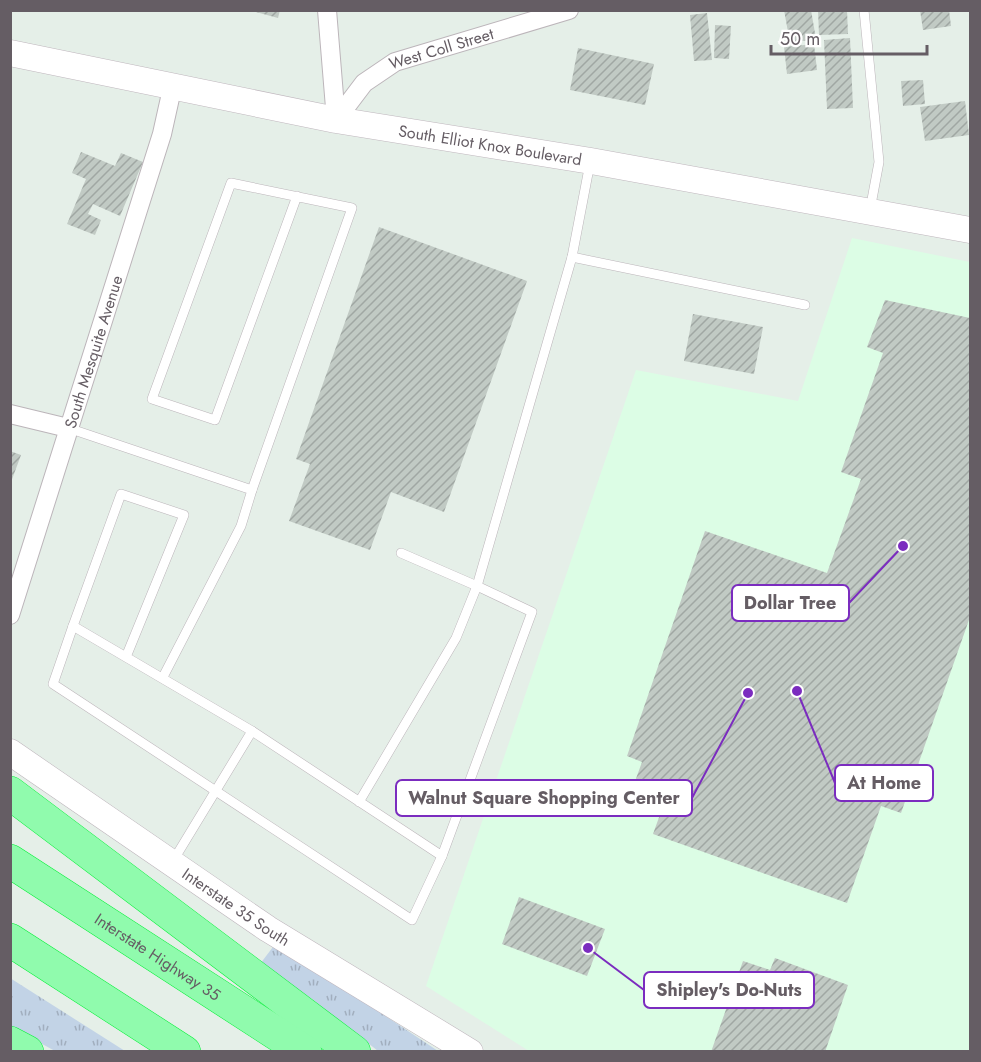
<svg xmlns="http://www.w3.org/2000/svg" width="981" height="1062" viewBox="0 0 981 1062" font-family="Jost,sans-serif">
<defs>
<pattern id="grass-tufts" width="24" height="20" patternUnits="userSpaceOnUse" patternTransform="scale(1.5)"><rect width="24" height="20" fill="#c2d3e6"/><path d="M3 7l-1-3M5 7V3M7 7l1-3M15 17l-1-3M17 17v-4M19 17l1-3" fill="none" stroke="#a1aebe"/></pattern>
<pattern id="building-hatch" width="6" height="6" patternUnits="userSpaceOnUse" patternTransform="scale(1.5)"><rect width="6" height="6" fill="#c1cac4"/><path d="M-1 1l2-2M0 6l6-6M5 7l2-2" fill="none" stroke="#a0a7a3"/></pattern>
</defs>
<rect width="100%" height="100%" fill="#e5efe8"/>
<!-- commercial -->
<polygon fill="#dcfde5" points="852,238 970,262 970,1051 529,1051 426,986 636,370 798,401"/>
<!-- grass -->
<g fill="url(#grass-tufts)">
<polygon points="276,943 438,1051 378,1051 312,999 260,964"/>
<polygon points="10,978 125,1051 55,1051 11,1027"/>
</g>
<!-- building -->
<g fill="url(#building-hatch)">
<polygon points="248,10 280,10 278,18"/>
<polygon points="784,10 811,10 816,39 790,43"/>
<polygon points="818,10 847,10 848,34 819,35"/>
<polygon points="920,10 949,10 951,26 923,30"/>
<polygon points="707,13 712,60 694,61 690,15"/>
<polygon points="715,25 731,26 729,59 714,58"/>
<polygon points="850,38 853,108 827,109 824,40"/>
<polygon points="814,44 817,70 787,74 784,47"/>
<polygon points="578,48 654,64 645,105 570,90"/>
<polygon points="923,80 925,104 903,106 901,81"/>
<polygon points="965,101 969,135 925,141 920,107"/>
<polygon points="81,152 115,166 121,153 143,162 120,216 93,204 88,214 101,220 95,235 67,224 86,179 72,173"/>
<polygon points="379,227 527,281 444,512 391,492 370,550 289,521 310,464 296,459"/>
<polygon points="885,300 970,318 970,617 901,813 881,806 847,903 653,834 662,809 629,798 642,762 627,756 705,531 827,573 861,479 841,472 883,353 867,347"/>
<polygon points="693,314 763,327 754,374 684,361"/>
<polygon points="10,451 21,455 11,482 10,482"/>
<polygon points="519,897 605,929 587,976 502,944"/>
<polygon points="775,958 848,985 825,1052 711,1052 743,961 770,970"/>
</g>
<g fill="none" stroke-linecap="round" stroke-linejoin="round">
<!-- service casing -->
<g stroke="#bcb5ba" stroke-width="10">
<g id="service">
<polyline points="864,10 879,162 870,210"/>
<polyline points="572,257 805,305"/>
<polyline points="68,428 252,490 241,526 163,677"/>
<polyline points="252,490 352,208 231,183 152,399 215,420 297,196"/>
<polyline points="401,553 477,586 572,257 590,163"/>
<polyline points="73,626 53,684 412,920 442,856"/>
<polyline points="126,657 184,515 121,494 73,626 252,731"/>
<polyline points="173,861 252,731 442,856 532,612 477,586 456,638 359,802"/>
</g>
</g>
<!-- minor casing -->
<g stroke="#bcb5ba" stroke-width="20">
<g id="minor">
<polyline points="327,10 336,120"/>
<path id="s1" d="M336,120L364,83L395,62L569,10"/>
<polyline points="10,414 68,428"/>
<path id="s2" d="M10,615L162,134L172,89"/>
</g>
</g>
<!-- secondary casing -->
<g stroke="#bfb6bd" stroke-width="27">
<g id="secondary">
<path id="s3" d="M10,53L336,120L591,161L970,230"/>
<path id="s4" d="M10,752L268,929L470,1052"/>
</g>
</g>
<!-- motorway casing -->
<g stroke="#04f037" stroke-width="34">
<g id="motorway">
<polyline points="10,793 354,1052"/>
<path id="s5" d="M10,861L305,1052"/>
<polyline points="10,940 184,1052"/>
<polyline points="10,1043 27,1052"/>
</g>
</g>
<!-- service -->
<use href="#service" stroke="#fff" stroke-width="9"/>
<!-- minor -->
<use href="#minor" stroke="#fff" stroke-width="18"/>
<!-- secondary -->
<use href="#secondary" stroke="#fff" stroke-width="26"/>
<!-- motorway -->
<use href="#motorway" stroke="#90fbad" stroke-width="33"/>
</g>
<g text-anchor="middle" stroke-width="6" stroke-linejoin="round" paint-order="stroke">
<!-- street labels -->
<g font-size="16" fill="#655d64" stroke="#fff">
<text dy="6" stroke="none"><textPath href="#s1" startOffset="132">West Coll Street</textPath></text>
<text dy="6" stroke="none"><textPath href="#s3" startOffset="489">South Elliot Knox Boulevard</textPath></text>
<text dy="6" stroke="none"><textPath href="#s2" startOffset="276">South Mesquite Avenue</textPath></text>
<text dy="6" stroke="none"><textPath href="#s4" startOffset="274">Interstate 35 South</textPath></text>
<text dy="6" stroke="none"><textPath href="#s5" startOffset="176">Interstate Highway 35</textPath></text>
</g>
</g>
<!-- callouts -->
<path fill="none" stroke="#7b2cbf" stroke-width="2" d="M903 546L849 603M797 691L835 783M748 693L692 798M588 948L644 990"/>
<g fill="#7b2cbf" stroke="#fff" stroke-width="2">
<circle cx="903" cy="546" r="6"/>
<circle cx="797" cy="691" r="6"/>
<circle cx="748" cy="693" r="6"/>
<circle cx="588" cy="948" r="6"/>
</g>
<g fill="#fff" stroke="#7b2cbf" stroke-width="2">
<rect x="732" y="585" width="117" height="36" rx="6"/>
<rect x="835" y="765" width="98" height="36" rx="6"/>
<rect x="396" y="780" width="296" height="36" rx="6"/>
<rect x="644" y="972" width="170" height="36" rx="6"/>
</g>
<g font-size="18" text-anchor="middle" font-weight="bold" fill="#655d64">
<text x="790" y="609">Dollar Tree</text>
<text x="884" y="789">At Home</text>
<text x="544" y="804">Walnut Square Shopping Center</text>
<text x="729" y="996">Shipley's Do-Nuts</text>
</g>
<!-- border -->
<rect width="981" height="1062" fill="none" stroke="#655d64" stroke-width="24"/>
<!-- scale -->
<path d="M771 45v9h156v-9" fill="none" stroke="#655d64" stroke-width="3"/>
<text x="780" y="45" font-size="18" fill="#655d64" stroke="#ffffff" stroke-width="4.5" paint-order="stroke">50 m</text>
</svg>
